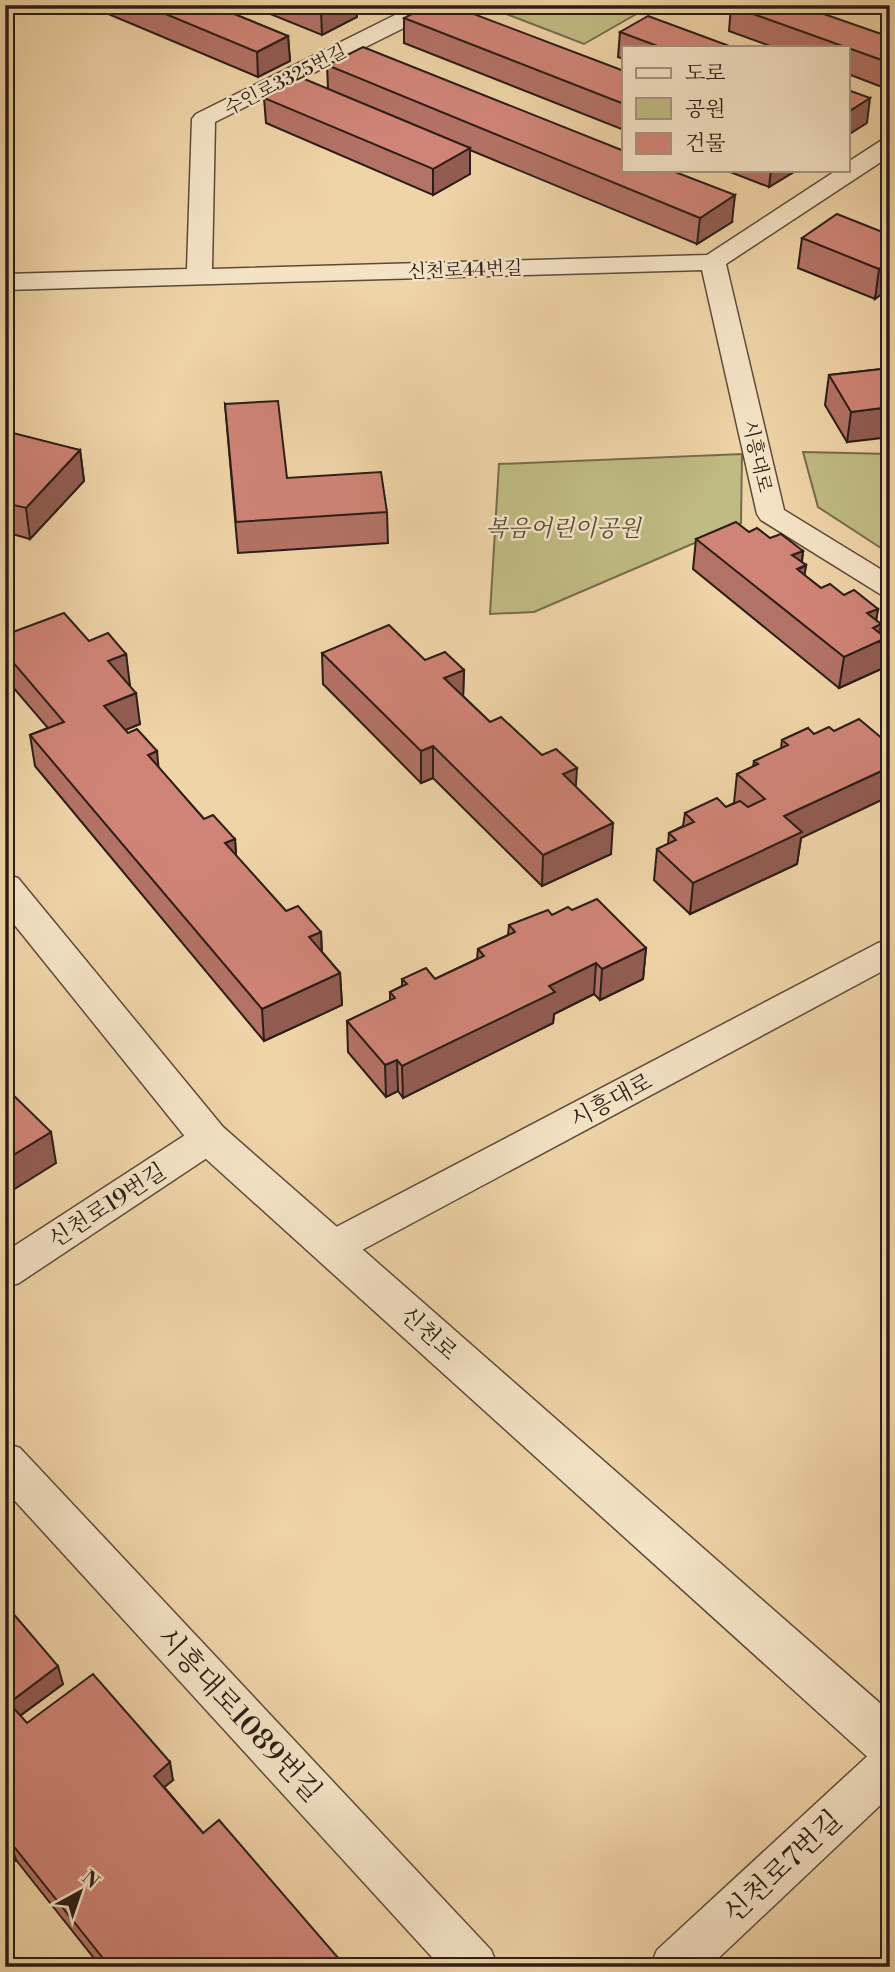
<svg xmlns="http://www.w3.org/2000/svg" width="895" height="1972" viewBox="0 0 895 1972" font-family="'Libre Bodoni','Noto Serif KR',serif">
<rect width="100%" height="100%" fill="#efd4a7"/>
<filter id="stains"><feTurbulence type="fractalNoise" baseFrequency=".00286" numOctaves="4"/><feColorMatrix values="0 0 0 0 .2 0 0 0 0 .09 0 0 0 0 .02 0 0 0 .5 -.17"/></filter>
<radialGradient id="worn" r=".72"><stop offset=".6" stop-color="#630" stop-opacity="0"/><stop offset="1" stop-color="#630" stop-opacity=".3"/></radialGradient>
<!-- green -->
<g fill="#c0bb83" stroke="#766c4c" stroke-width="2">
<polygon points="483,5 652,5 584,44"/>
<polygon points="803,452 890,454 890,554 818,507"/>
<polygon points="742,454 741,523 534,612 490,614 499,464"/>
</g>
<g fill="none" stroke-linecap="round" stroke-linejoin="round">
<!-- minor casing -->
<g stroke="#5d4b3a" stroke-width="3">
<g id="minor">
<polygon points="415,5 443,5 440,10 215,122 212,269 707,255 837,170 848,170 848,162 882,140 890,138 890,156 726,264 784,510 890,575 890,597 880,594 761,520 757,514 702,270 5,290 5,274 187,269 192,119 196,114"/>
<polygon points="890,940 890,967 347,1258 333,1262 319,1258 314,1247 319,1236 878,943"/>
<polygon points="209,1124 222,1128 228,1138 222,1148 19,1283 5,1288 5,1252 196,1128"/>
<polygon points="5,1443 20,1448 491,1950 498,1967 441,1967 5,1490"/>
<polygon points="890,1744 890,1796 709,1967 650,1967 657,1950 874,1750"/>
</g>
</g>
<!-- tertiary casing -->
<g stroke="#5d4b3a" stroke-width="3">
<polygon id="tertiary" points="5,874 18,878 223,1127 890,1712 890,1767 872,1761 195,1149 5,913"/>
</g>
<!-- minor -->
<use href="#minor" fill="#f5e3c6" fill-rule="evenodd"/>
<!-- tertiary -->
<use href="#tertiary" fill="#f5e3c6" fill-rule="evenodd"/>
</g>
<!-- wall -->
<g fill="#b37266" stroke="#2c1d16" stroke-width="2">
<polygon points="87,5 212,5 288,36 290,61 258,77"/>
<polygon points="248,5 356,5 357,17 322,35"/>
<polygon points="731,6 890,37 890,90 848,74 848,47 773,47 729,31"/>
<polygon points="404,18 624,71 624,130 404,43"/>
<polygon points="620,32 732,47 624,47 624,59 618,57"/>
<polygon points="327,65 732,222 697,244 470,150 470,174 433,195 266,123 264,98 328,89"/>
<polygon points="725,170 797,170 769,187"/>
<polygon points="890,235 875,299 798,268 802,238"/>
<polygon points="890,368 847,442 825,405 829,375"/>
<polygon points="225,404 287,478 387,512 388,543 238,553"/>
<polygon points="5,436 80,450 84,481 30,539 5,532"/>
<polygon points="749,532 770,538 803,551 802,562 806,565 804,575 821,588 844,595 878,609 876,620 881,624 880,634 886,638 881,669 839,688 693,569 696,539"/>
<polygon points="5,635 89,641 126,654 129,685 140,724 125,730 204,819 235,839 236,856 286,911 321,932 322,952 340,973 342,1005 264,1041 35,766 30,735 48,728 5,678"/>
<polygon points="322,653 464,670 463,696 490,722 576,787 611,854 542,886 433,778 421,783 323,684"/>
<polygon points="808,728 801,838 797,864 690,914 654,880 657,849 668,844 669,833 683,826 685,813 726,807 734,803 737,774 753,767 754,761 781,749 782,740"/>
<polygon points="572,910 646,948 643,979 600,1000 594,994 554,1014 553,1023 403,1098 398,1091 386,1097 348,1052 347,1021 390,1001 390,992 402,986 402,979 435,979 477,959 478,949 508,935 509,925"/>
<polygon points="5,1604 63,1684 20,1716 27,1723 173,1780 164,1787 203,1833 346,1967 101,1967 16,1860 5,1868"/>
</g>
<!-- shaded-wall -->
<g fill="#925c53" stroke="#2c1d16" stroke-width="2">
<polygon points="331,5 356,5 357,17 322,35 321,10"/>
<polygon points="288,36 290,61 258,77 257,52"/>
<polygon points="870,98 867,123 848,135 848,112"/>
<polygon points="470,148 470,174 433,195 433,169"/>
<polygon points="771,170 797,170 769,187"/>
<polygon points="735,195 732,222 697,244 700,218"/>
<polygon points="890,261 890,288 875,299 879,269"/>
<polygon points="890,407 890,437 847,442 851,412"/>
<polygon points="80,450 84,481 30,539 26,508"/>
<polygon points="803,551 801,568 806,565 802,596 792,555"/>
<polygon points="878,609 875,627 881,624 879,642 886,638 881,669 839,688 844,657 867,613"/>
<polygon points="126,654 130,685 112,692 108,661"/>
<polygon points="464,670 463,701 444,678"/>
<polygon points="136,693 140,724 108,737 104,706"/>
<polygon points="433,746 433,778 421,783 421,751"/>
<polygon points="157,751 160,783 148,755"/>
<polygon points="890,767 890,796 801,838 797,864 690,914 693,883 784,816"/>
<polygon points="577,768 575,800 563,774"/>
<polygon points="613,823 611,854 542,886 543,855"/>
<polygon points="235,839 237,870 225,843"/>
<polygon points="321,932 322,963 309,937"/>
<polygon points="646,948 643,979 600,1000 602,969"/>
<polygon points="596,963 594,994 554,1014 553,1023 403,1098 402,1066 549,986"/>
<polygon points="340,973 342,1005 264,1041 262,1009"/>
<polygon points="397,1060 398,1091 386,1097 385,1065"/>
<polygon points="51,1132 56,1163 5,1195 5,1160"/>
<polygon points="58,1666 63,1684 14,1720 9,1703"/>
<polygon points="170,1762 173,1780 157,1793 154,1776"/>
<polygon points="11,1843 16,1860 5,1868 5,1848"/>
</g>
<!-- building -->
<g fill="#d08477" stroke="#2c1d16" stroke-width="2">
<polygon points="144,5 212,5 288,36 257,52"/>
<polygon points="309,5 331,5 321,10"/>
<polygon points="429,5 450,5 624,71 624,104 404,18"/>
<polygon points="732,5 798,5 890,37 890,63 731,6"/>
<polygon points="648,16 732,47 660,47 620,32"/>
<polygon points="363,47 624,151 624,170 670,170 735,195 700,218 327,65"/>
<polygon points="302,78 470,148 433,169 264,98"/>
<polygon points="848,90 870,98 848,112"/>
<polygon points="837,214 890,235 890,261 879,269 802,238"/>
<polygon points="890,368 890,407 851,412 829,375"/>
<polygon points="278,401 287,478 381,472 387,512 236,522 225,404"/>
<polygon points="9,432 80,450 26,508 5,503 5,436"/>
<polygon points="736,522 749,532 757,528 770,538 781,534 803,551 792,555 806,565 797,569 821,588 830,584 844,595 854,590 878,609 867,613 881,624 873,628 886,638 844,657 696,539"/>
<polygon points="64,613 89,641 108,633 126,654 108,661 136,693 104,706 128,733 137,729 157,751 148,755 204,819 213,815 235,839 225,843 286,911 298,906 321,932 309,937 340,973 262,1009 30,735 64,722 5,653 5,635"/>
<polygon points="389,625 425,660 445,652 464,670 444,678 490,722 501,717 542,755 556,749 577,768 563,774 613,823 543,855 433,746 421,751 322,653"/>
<polygon points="859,719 890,745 890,767 784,816 802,832 693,883 657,849 676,840 669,833 694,822 685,813 717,798 726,807 740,801 748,807 765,799 737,774 758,764 754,761 788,745 782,740 808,728 814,734 829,727 834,731"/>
<polygon points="597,899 646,948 602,969 596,963 549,986 555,992 402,1066 397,1060 385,1065 347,1021 395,998 390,992 407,984 402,979 426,968 435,979 484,956 478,949 515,932 509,925 548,910 552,915 568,907 572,910"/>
<polygon points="5,1087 51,1132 5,1160"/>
<polygon points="5,1604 58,1666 9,1703 27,1723 93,1674 170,1762 154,1776 203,1833 219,1820 346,1967 110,1967 11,1843 5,1848"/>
</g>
<g text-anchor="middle" stroke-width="5" stroke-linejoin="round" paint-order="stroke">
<!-- far-street labels -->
<g font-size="19" fill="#2c1d16" stroke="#f5e3c6">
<text transform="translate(285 79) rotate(-27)" y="7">수인로3325번길</text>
<text transform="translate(465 269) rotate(-2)" y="7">신천로44번길</text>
<text transform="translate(758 456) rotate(77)" y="7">시흥대로</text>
</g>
<!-- park labels -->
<g font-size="23" font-style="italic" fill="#584c37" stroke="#f5e3c6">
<text x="563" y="536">복음어린이공원</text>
</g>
<!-- street labels -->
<g font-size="23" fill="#2c1d16" stroke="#f5e3c6">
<text transform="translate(611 1100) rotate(-28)" y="8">시흥대로</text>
<text transform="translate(107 1205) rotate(-33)" y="8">신천로19번길</text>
<text transform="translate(429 1333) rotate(42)" y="8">신천로</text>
</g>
<!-- near-street labels -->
<g font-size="28" fill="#2c1d16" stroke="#f5e3c6">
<text transform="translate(240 1714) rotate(47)" y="10">시흥대로1089번길</text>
<text transform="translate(782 1866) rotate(-43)" y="10">신천로7번길</text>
</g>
</g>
<!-- margin -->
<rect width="895" height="1972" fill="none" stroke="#efd4a7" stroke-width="28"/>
<rect x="7" y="7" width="881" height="1958" fill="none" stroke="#2c1d16" stroke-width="3.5"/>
<rect x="14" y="14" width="867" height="1944" fill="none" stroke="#2c1d16" stroke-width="2"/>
<!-- legend -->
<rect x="622" y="46" width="228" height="126" fill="#f5e3c6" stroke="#a59480" stroke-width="2"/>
<rect x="636" y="68" width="35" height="10" fill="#f5e3c6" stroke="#a59480" stroke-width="2"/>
<text x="685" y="80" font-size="21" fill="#2c1d16">도로</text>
<rect x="636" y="98" width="35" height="21" fill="#c0bb83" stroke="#a59480" stroke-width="2"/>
<text x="685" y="116" font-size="21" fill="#2c1d16">공원</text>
<rect x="636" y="133" width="35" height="21" fill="#d08477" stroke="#a59480" stroke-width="2"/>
<text x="685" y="150" font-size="21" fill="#2c1d16">건물</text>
<!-- north arrow -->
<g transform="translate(80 1892) rotate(40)" stroke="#f5e3c6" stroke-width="5" paint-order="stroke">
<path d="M0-5L12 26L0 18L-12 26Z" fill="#2c1d16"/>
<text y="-10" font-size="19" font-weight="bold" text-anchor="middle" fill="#2c1d16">N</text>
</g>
<rect width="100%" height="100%" filter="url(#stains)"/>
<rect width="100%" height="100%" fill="url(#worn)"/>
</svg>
